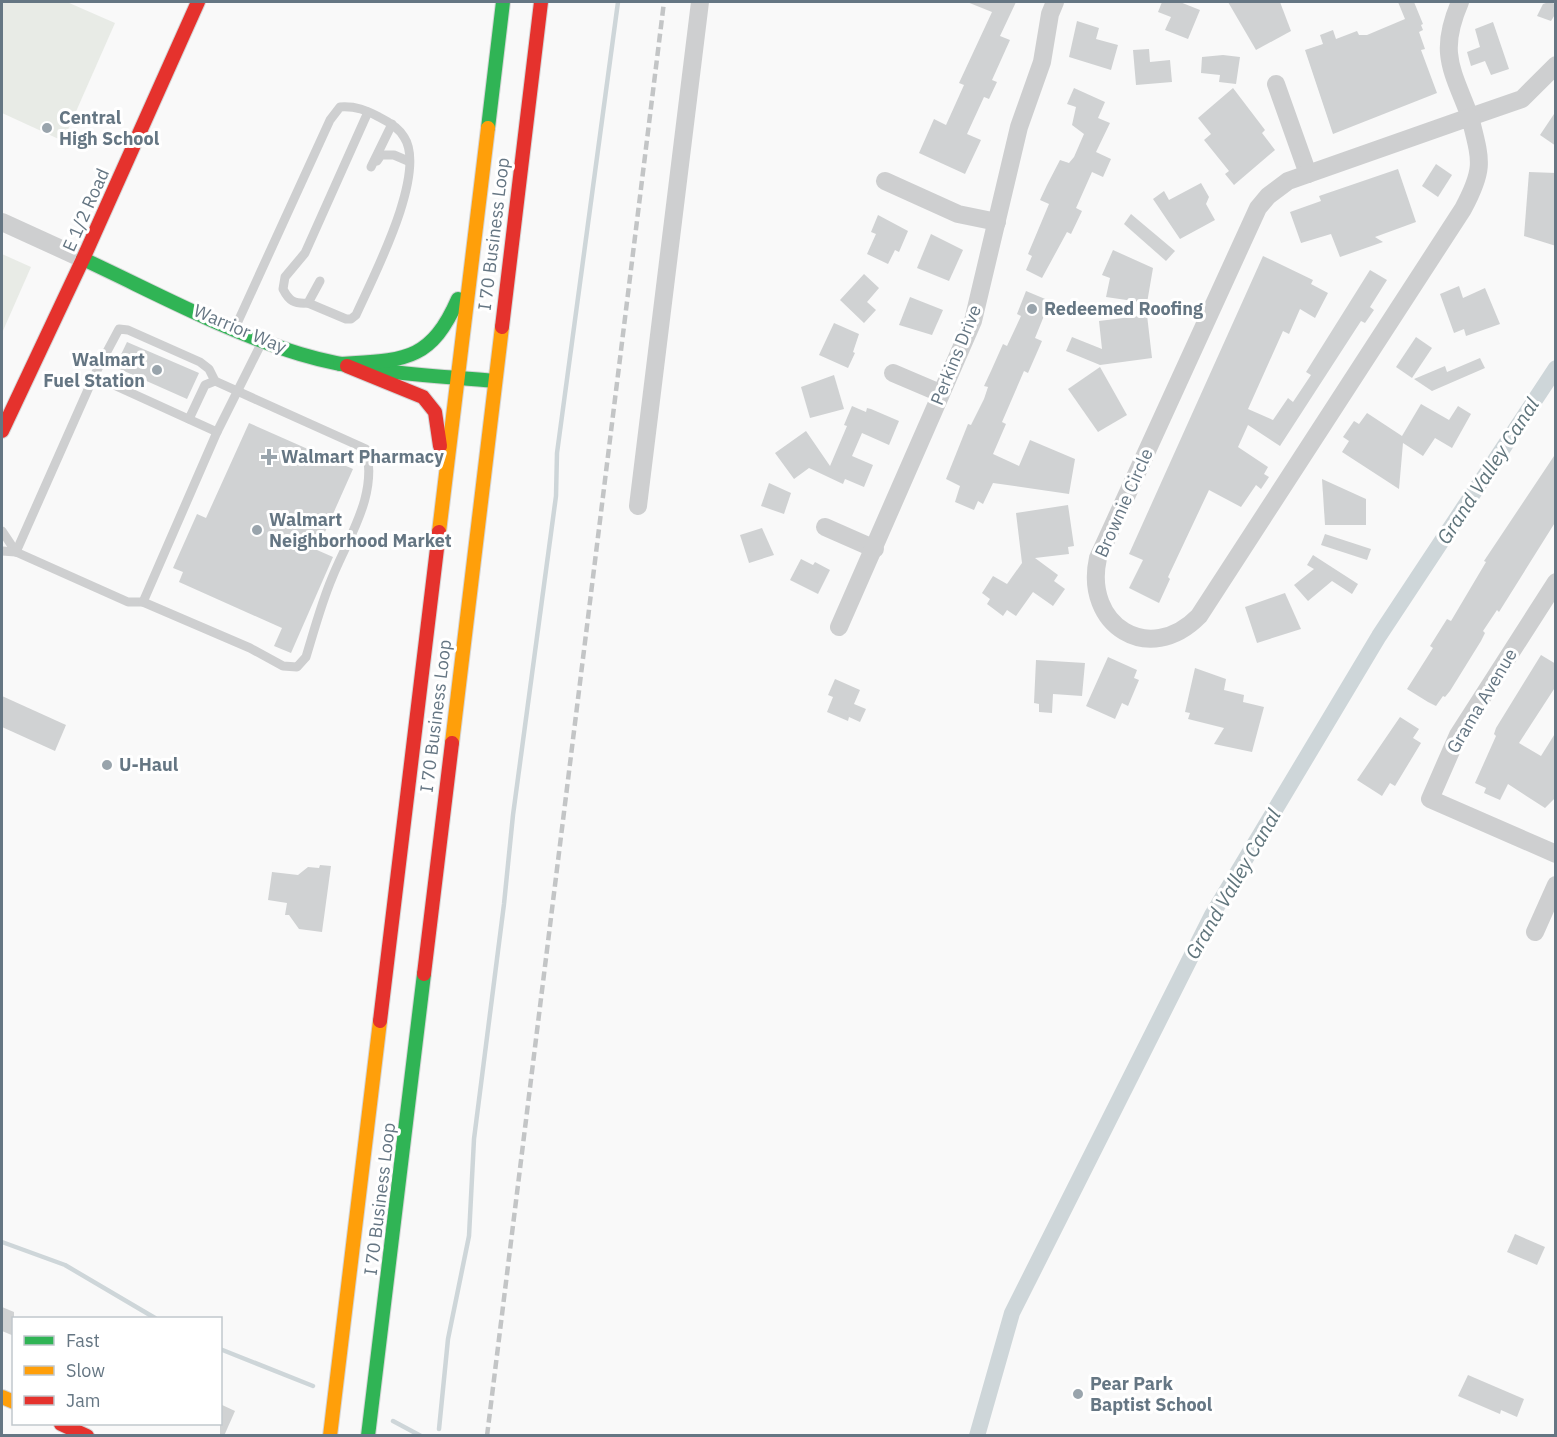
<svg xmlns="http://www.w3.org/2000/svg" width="1557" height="1437" viewBox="0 0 1557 1437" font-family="'IBM Plex Sans',sans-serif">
<rect width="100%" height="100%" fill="#f9f9f9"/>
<!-- green -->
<g fill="#e8ebe6">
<polygon points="2,2 67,2 115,23 63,141 2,113"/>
<polygon points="2,254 31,267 2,333"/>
</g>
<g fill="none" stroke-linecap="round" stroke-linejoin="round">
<!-- stream -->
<g stroke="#ced6d9" stroke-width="4.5">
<polyline points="2,1242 65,1265 155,1318"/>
<polyline points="220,1349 313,1386"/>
<polyline points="393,1421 421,1436"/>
<polyline points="439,1429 448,1339 469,1236 474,1139 504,904 513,815 556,496 557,453 618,2"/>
</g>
<!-- canal -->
<polyline stroke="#ced6d9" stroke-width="16" points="977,1436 1012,1313 1212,915 1379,636 1556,368"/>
</g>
<!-- building -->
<g fill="#d0d2d3">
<polygon points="967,2 1016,2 1000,36 1010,40 992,80 997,82 989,99 984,97 967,134 981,140 965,174 919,153 934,119 946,125 964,85 959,83 992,12"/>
<polygon points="1162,2 1180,2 1200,10 1188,39 1165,30 1171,17 1158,12"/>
<polygon points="1228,2 1280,2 1291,31 1256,50"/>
<polygon points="1398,2 1414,2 1423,24 1421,25 1423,30 1419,32 1425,49 1421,50 1437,93 1333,134 1305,50 1323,44 1320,35 1333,30 1336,39 1357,31 1359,35 1367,35 1405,19"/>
<polygon points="1549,2 1556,4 1556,13 1551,21 1537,16 1543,4"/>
<polygon points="1077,21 1099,28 1096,39 1118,45 1111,70 1069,57"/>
<polygon points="1493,22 1509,69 1491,75 1485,61 1471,66 1467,52 1480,47 1475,29"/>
<polygon points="1149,49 1150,62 1170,60 1172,82 1136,85 1133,50"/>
<polygon points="1223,55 1240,57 1236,84 1219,82 1220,75 1201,73 1202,57"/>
<polygon points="1074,88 1105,102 1098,118 1110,123 1096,152 1111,159 1103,177 1092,172 1076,208 1082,211 1071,234 1067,232 1042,278 1026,270 1032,256 1028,254 1049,204 1040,200 1047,185 1060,160 1069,163 1074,157 1084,134 1072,125 1076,107 1067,104"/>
<polygon points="1233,88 1265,130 1262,133 1275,150 1234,185 1225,174 1229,171 1204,140 1211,134 1198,118"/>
<polygon points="1556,111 1556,146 1540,135"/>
<polygon points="1436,164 1452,175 1438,197 1422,186"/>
<polygon points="1398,169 1416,222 1375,237 1383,242 1340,257 1331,234 1301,243 1290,212 1321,201 1319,196"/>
<polygon points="1529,172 1556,173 1556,246 1524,236"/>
<polygon points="1201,183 1209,197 1206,204 1215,220 1180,239 1153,199 1164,191 1169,200"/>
<polygon points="1131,214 1175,251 1166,261 1124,224"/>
<polygon points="878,215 908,231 899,252 895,250 888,264 867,254 876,234 871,232"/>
<polygon points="931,234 963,250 949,281 917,268"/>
<polygon points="1113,250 1153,268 1147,303 1106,297 1110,278 1102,275"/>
<polygon points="1263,256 1313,280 1311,284 1328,293 1315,318 1300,309 1289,334 1283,331 1248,409 1273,420 1288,398 1293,402 1311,375 1306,372 1370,270 1387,280 1370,307 1374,310 1365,323 1361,321 1280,446 1248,425 1238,447 1268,467 1264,474 1269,477 1261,489 1256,485 1241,507 1209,490 1168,577 1170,579 1159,603 1129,588 1143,560 1129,554"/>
<polygon points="864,274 879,288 867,302 876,310 864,323 840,300"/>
<polygon points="1459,286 1463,298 1485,288 1500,324 1466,336 1464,329 1454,333 1440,294"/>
<polygon points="1026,291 1050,301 1035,338 1042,341 1028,373 1024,371 1002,422 1006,424 993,454 1019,466 1030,440 1075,459 1069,494 993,483 983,504 978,501 974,510 955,502 960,486 946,479 968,424 971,425 984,399 988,387 984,386 991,371 1003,344 1007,346 1021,316 1017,314"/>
<polygon points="910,297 943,310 932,335 899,325"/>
<polygon points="1147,315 1152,358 1100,365 1066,351 1072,337 1102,349 1099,321"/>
<polygon points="834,323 859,334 853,352 855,353 848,368 819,355"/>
<polygon points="1416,337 1432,348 1412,378 1396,367"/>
<polygon points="127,342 199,373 187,399 115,367"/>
<polygon points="1480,358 1485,368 1432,391 1414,379 1445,366 1447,372"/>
<polygon points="1100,367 1127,415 1098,432 1068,389"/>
<polygon points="834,375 844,409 810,418 801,387"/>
<polygon points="1421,404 1449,420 1458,406 1471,414 1452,448 1435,438 1423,456 1403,443 1399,489 1342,452 1349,441 1343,437 1354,421 1359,424 1367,413 1402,436"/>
<polygon points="852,406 866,412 867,408 871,409 899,421 889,445 862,433 852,456 873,465 864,487 845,479 843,484 809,468 794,479 775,453 806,431 830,466 847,426 844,425"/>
<polygon points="249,423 353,469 317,550 333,557 291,653 274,646 282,628 179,582 183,572 173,568 197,514 206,518"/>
<polygon points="1556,453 1556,521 1499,612 1497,610 1483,631 1485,633 1481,641 1450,691 1445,697 1443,696 1436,706 1428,702 1407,689 1433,648 1430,646 1447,619 1451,621 1486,562 1484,561"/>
<polygon points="1322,479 1366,499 1366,525 1325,525"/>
<polygon points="769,483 791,493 784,514 761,506"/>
<polygon points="1068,505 1074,546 1068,547 1069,554 1035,558 1058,575 1054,581 1065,589 1053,606 1033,592 1016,616 1007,610 1003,616 987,604 990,599 982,593 993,576 1007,584 1022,563 1016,513"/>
<polygon points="762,528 774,555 749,563 740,535"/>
<polygon points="1325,534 1371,549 1367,560 1321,545"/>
<polygon points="1313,555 1358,584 1352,594 1332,581 1308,601 1294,585 1314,569 1307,565"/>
<polygon points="801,559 813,565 815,562 830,570 818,594 790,580"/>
<polygon points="1285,593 1301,629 1257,643 1245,607"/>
<polygon points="1541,655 1556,664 1556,686 1519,743 1541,756 1556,732 1556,797 1545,808 1508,784 1500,800 1484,793 1486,788 1475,783 1496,736 1494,734 1496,728"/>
<polygon points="1108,657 1137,670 1134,678 1139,680 1128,706 1122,703 1115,719 1086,706"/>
<polygon points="1036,660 1085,663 1082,696 1053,694 1052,713 1039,712 1039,704 1034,703"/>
<polygon points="1195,668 1226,679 1224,690 1244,695 1243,702 1264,707 1252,752 1214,744 1224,728 1188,719 1190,713 1185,712"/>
<polygon points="835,679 860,690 854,704 866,709 860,722 849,717 848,721 827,712 833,697 828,695"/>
<polygon points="2,696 66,725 55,751 2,727"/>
<polygon points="1400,717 1419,729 1413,738 1421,743 1395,786 1390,783 1382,796 1357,780"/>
<polygon points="320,865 331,866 322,932 299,929 289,915 285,915 287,903 268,900 272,872 298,875 308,867 319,868"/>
<polygon points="1515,1234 1545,1247 1537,1265 1507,1252"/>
<polygon points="2,1307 14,1312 14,1336 2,1331"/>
<polygon points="1468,1375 1524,1399 1517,1417 1501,1410 1500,1414 1458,1396"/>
<polygon points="220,1404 235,1411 224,1436 220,1436"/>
</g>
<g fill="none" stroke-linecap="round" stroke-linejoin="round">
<!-- fast casing -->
<g stroke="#d5d6d7" stroke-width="16">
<g id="fast">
<polyline points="488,128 503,2"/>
<path d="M83,259C154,292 225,331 300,354C363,373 429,375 494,381"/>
<path d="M340,364C403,360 430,363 458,299"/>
<polyline points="368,1436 424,974"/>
</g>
</g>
<!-- slow casing -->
<g stroke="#d5d6d7" stroke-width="16">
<g id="slow">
<polyline points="439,532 488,128"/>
<polyline points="452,743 502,327"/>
<polyline points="2,1397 14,1402"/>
<polyline points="330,1436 380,1021"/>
</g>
</g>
<!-- jam casing -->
<g stroke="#d5d6d7" stroke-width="16">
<g id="jam">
<polyline points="502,327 541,2"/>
<polyline points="347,366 423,397 435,412 440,446"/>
<polyline points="2,431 83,259 198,2"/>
<polyline points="424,974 452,743"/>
<polyline points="380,1021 439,532"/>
<polyline points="61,1424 87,1436"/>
</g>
</g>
<!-- lane -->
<g stroke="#cecfd0" stroke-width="9">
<polyline points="377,161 381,155 394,155 408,161"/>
<polyline points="371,167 392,124"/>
<path d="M320,281L308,303C294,304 289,301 283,289L285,277L305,253L368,112"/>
<path d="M235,328L330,120L340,107C356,106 366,110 379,117C389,122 399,128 404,137C428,173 372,279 356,315L351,319H346L308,303"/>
<polyline points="189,419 205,385 215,381"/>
<polyline points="2,531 16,552"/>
<path d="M2,551L16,552L128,602H143L250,648L283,666L297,667L306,657C314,631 321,604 332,578C349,536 378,495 366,449L215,381L209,369L200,362L128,330L119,329L94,376"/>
<polyline points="16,552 94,376 217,432"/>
<polyline points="143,602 217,432 262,342"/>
</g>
<!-- street -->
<g stroke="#cecfd0" stroke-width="18">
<path d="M1460,2C1438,53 1452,69 1470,117L1522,99L1556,65"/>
<polyline points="1276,84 1308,174"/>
<path d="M1470,117C1481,161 1485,168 1463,209L1199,616C1149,667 1083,625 1098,558L1258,208L1268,196L1288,181Z"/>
<polyline points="885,181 958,214 997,222"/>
<polyline points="2,222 83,259"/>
<polyline points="893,373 940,393"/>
<polyline points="638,506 700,2"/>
<polyline points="825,527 875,549"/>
<polyline points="1556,582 1458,735 1430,799 1556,854"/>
<polyline points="839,627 973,321 1019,127 1042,62 1050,14 1055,2"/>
<polyline points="1535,932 1556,885"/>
</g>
<!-- fast -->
<use href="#fast" stroke="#30b455" stroke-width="14"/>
<!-- slow -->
<use href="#slow" stroke="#ff9f0a" stroke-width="14"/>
<!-- jam -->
<use href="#jam" stroke="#e5322d" stroke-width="14"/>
<!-- rail -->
<polyline stroke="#c3c5c6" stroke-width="4.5" stroke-dasharray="9 4.5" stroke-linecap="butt" points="487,1436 664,2"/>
</g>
<!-- markers -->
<g fill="#99a4ac" stroke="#fff" stroke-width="2">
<circle cx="47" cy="128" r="6"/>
<circle cx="1032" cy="309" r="6"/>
<circle cx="157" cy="370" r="6"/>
<path d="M266 448h6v6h6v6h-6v6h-6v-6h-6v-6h6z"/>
<circle cx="257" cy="530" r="6"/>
<circle cx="107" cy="765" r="6"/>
<circle cx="1078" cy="1394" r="6"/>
</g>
<g text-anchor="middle" stroke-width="6" stroke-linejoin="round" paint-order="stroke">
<!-- poi labels -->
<g font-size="18" font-weight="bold" fill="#657683" stroke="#fff" text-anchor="start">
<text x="59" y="124">Central<tspan x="59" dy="21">High School</tspan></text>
<text x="1044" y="315">Redeemed Roofing</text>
<text x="145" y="366" text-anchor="end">Walmart<tspan x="145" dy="21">Fuel Station</tspan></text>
<text x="281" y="463">Walmart Pharmacy</text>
<text x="269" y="526">Walmart<tspan x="269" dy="21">Neighborhood Market</tspan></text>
<text x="119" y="771">U-Haul</text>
<text x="1090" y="1390">Pear Park<tspan x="1090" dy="21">Baptist School</tspan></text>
</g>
<!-- street labels -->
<g font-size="18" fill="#657683" stroke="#fff">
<text transform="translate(86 210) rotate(-66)" y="6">E 1/2 Road</text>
<text transform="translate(494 234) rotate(-83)" y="6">I 70 Business Loop</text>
<text transform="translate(240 329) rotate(23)" y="6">Warrior Way</text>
<text transform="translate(956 355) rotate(-68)" y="6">Perkins Drive</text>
<text transform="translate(1124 503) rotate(-66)" y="6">Brownie Circle</text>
<text transform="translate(1482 701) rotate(-59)" y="6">Grama Avenue</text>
<text transform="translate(436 716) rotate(-83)" y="6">I 70 Business Loop</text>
<text transform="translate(380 1199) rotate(-83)" y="6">I 70 Business Loop</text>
</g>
<!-- water labels -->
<g font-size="20" font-style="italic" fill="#60757c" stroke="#fff">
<text transform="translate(1488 471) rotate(-57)" y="7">Grand Valley Canal</text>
<text transform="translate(1233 884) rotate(-60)" y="7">Grand Valley Canal</text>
</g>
</g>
<!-- border -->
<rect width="1557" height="1437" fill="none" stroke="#657683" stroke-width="6"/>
<!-- legend -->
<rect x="12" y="1317" width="210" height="108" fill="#ffffff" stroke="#c1c8cd" stroke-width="1.5"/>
<rect x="24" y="1336" width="30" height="9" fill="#30b455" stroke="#c1c8cd" stroke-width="1.5"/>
<text x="66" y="1347" font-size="18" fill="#657683">Fast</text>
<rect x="24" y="1366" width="30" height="9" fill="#ff9f0a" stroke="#c1c8cd" stroke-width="1.5"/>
<text x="66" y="1377" font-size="18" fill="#657683">Slow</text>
<rect x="24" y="1396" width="30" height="9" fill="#e5322d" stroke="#c1c8cd" stroke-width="1.5"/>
<text x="66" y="1407" font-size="18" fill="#657683">Jam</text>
</svg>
